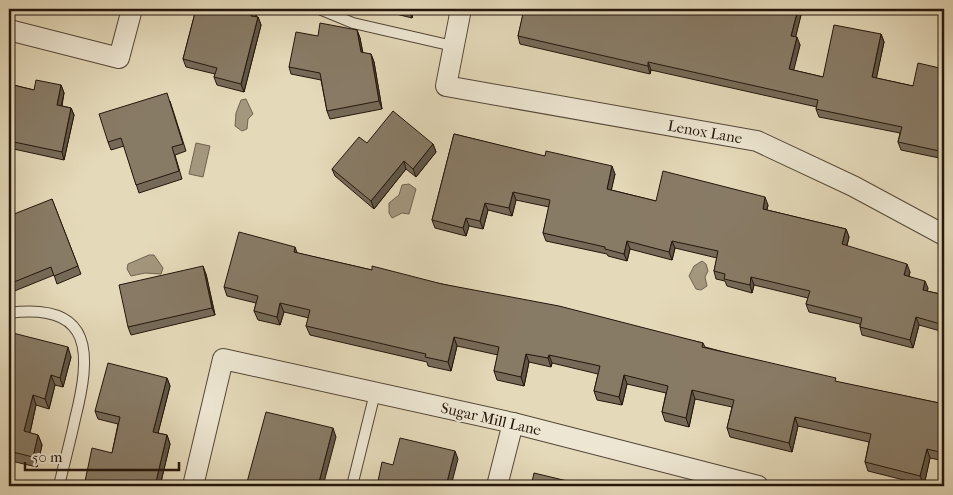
<svg xmlns="http://www.w3.org/2000/svg" width="953" height="495" viewBox="0 0 953 495" font-family="'IM FELL French Canon',serif">
<rect width="100%" height="100%" fill="#e4d9b9"/>
<filter id="stains"><feTurbulence type="fractalNoise" baseFrequency=".004" numOctaves="4"/><feColorMatrix values="0 0 0 0 .2 0 0 0 0 .09 0 0 0 0 .02 0 0 0 .5 -.17"/></filter>
<radialGradient id="worn" r=".72"><stop offset=".6" stop-color="#630" stop-opacity="0"/><stop offset="1" stop-color="#630" stop-opacity=".3"/></radialGradient>
<!-- water -->
<g fill="#a3977e" stroke="#706350">
<polygon points="246,99 253,114 248,119 247,129 242,131 235,126 236,113 241,100"/>
<polygon points="196,143 210,146 203,177 189,174"/>
<polygon points="409,184 416,189 409,214 402,213 392,218 389,213 389,203 399,195 402,185"/>
<polygon points="149,255 154,255 163,268 161,274 145,273 131,276 127,269 128,264"/>
<polygon points="702,261 706,264 708,271 705,277 707,286 701,290 696,289 689,276 694,266"/>
</g>
<g fill="none" stroke-linecap="round" stroke-linejoin="round">
<!-- service casing -->
<g stroke="#544737" stroke-width="12">
<g id="service">
<polyline points="319,9 353,23 453,46"/>
<path d="M9,313C95,302 91,355 75,419C70,442 64,464 59,486"/>
<polyline points="352,486 375,393"/>
</g>
</g>
<!-- minor casing -->
<g stroke="#544737" stroke-width="22">
<g id="minor">
<polyline points="461,9 446,86 757,141 853,186 944,235"/>
<polyline points="9,30 119,58 132,9"/>
<polyline points="193,486 223,359 513,423 758,486"/>
<polyline points="497,486 513,423"/>
</g>
</g>
<!-- service -->
<use href="#service" stroke="#ede6d2" stroke-width="10"/>
<!-- minor -->
<use href="#minor" stroke="#ede6d2" stroke-width="20"/>
</g>
<!-- wall -->
<g fill="#756a58" stroke="#24160c">
<polygon points="196,9 258,9 256,17 258,17 261,25 244,92 217,85 214,77 215,74 186,67 183,59"/>
<polygon points="383,9 414,9 412,18 384,11"/>
<polygon points="510,9 801,9 802,11 795,37 800,45 793,70 823,77 881,34 884,42 876,78 913,86 944,69 944,159 901,150 898,142 900,133 819,117 816,109 817,107 651,70 650,74 520,44 518,36 523,15 512,12"/>
<polygon points="357,30 360,38 363,53 371,54 374,62 382,109 330,119 327,111 321,80 291,74 289,67 318,36"/>
<polygon points="9,84 34,90 61,85 64,93 62,106 71,108 74,115 64,160 9,148"/>
<polygon points="170,101 186,151 175,155 182,179 139,193 124,146 111,150 108,142"/>
<polygon points="454,134 615,174 611,190 656,201 768,205 767,210 846,229 849,237 847,246 910,272 909,276 928,288 927,291 944,295 944,332 919,325 913,348 862,335 860,327 860,324 809,312 806,304 808,298 754,285 752,293 727,286 725,281 716,279 714,271 717,258 675,248 672,260 630,249 627,261 608,256 607,254 546,241 543,233 549,207 516,200 512,216 488,210 483,229 469,226 466,236 435,228 432,220"/>
<polygon points="367,143 433,144 436,152 416,177 406,169 374,209 335,176 332,169"/>
<polygon points="52,199 81,274 57,284 54,275 12,292 9,284"/>
<polygon points="297,253 372,270 442,284 703,343 705,347 837,382 944,404 944,461 930,458 924,485 868,471 865,462 869,442 798,426 792,452 730,437 727,428 732,407 695,399 689,427 665,421 662,412 666,393 627,384 622,405 597,400 594,391 598,374 552,363 551,367 529,362 524,386 497,380 494,371 498,355 457,346 451,371 428,366 427,362 310,335 306,326 309,318 284,312 280,325 258,320 254,311 256,303 227,296 224,287"/>
<polygon points="206,274 215,315 131,335 128,327"/>
<polygon points="9,332 71,357 63,387 55,385 49,409 36,405 30,433 38,435 42,445 37,467 11,461 9,470"/>
<polygon points="167,378 170,386 158,433 167,435 170,444 160,486 84,486 112,453 118,424 98,419 95,411"/>
</g>
<!-- shaded-wall -->
<g fill="#5f5647" stroke="#24160c">
<polygon points="253,9 258,9 254,23 251,16"/>
<polygon points="409,9 414,9 412,18 409,10"/>
<polygon points="798,9 801,9 802,11 794,44 791,36"/>
<polygon points="258,17 261,25 244,92 241,84"/>
<polygon points="357,30 360,38 364,60 361,52"/>
<polygon points="881,34 884,42 875,85 872,77"/>
<polygon points="797,37 800,45 792,77 789,69"/>
<polygon points="371,54 374,62 382,109 379,101"/>
<polygon points="648,62 651,70 650,74 648,66"/>
<polygon points="61,85 64,93 60,112 57,105"/>
<polygon points="71,108 74,115 64,160 62,152"/>
<polygon points="433,144 436,152 416,177 413,169"/>
<polygon points="404,161 406,169 374,209 371,201"/>
<polygon points="612,166 615,174 610,196 607,189"/>
<polygon points="513,192 516,200 512,216 509,208"/>
<polygon points="765,197 768,205 765,217 763,209"/>
<polygon points="485,203 488,210 483,229 480,221"/>
<polygon points="466,218 469,226 466,236 463,228"/>
<polygon points="846,229 849,237 845,252 842,244"/>
<polygon points="627,241 630,249 627,261 624,254"/>
<polygon points="672,241 675,248 672,260 669,252"/>
<polygon points="295,247 298,255 294,252"/>
<polygon points="907,264 910,272 907,283 904,275"/>
<polygon points="203,266 206,274 215,315 212,308"/>
<polygon points="751,277 754,285 752,293 750,285"/>
<polygon points="925,281 928,288 926,298 923,290"/>
<polygon points="280,303 284,312 280,325 277,317"/>
<polygon points="916,317 919,325 913,348 910,340"/>
<polygon points="454,337 457,346 451,371 448,362"/>
<polygon points="68,347 71,357 63,387 60,378"/>
<polygon points="526,354 529,362 524,386 521,377"/>
<polygon points="549,355 552,363 551,367 548,358"/>
<polygon points="51,375 55,385 49,409 45,399"/>
<polygon points="624,375 627,384 622,405 619,397"/>
<polygon points="167,378 170,386 156,441 153,432"/>
<polygon points="692,390 695,399 689,427 686,418"/>
<polygon points="33,395 36,405 28,441 24,431"/>
<polygon points="795,417 798,426 792,452 789,443"/>
<polygon points="333,428 336,437 323,486 318,486"/>
<polygon points="38,435 42,445 37,467 33,457"/>
<polygon points="167,435 170,444 160,486 155,486"/>
<polygon points="927,449 930,458 924,485 920,476"/>
<polygon points="455,451 458,459 451,486 446,486"/>
<polygon points="9,455 11,461 9,470"/>
</g>
<!-- building -->
<g fill="#887b66" stroke="#24160c">
<polygon points="196,9 253,9 251,16 258,17 241,84 214,77 217,68 183,59"/>
<polygon points="524,9 798,9 791,36 797,37 789,69 823,77 834,25 881,34 872,77 913,86 918,63 944,69 944,152 898,142 902,127 816,109 818,100 648,62 648,66 518,36"/>
<polygon points="320,23 357,30 361,52 371,54 379,101 327,111 320,73 289,67 296,32 318,36"/>
<polygon points="36,80 61,85 57,105 71,108 62,152 9,141 9,84 34,90"/>
<polygon points="167,93 183,144 172,147 179,171 136,185 121,138 108,142 99,114"/>
<polygon points="393,111 433,144 413,169 404,161 371,201 332,169 359,137 367,143"/>
<polygon points="454,134 545,156 546,151 612,166 607,189 656,201 663,171 765,197 763,209 846,229 842,244 907,264 904,275 925,281 923,290 944,295 944,325 916,317 910,340 860,327 862,318 806,304 810,291 751,277 750,285 724,279 725,274 714,271 718,251 672,241 669,252 627,241 624,254 605,249 605,247 543,233 550,200 513,192 509,208 485,203 480,221 466,218 463,228 432,220"/>
<polygon points="52,199 78,266 54,276 51,267 9,284 9,216"/>
<polygon points="239,232 295,247 294,252 372,270 372,266 442,284 559,306 703,343 702,347 836,378 835,381 944,404 944,453 927,449 920,476 865,462 871,434 795,417 789,443 727,428 734,400 692,390 686,418 662,412 668,386 624,375 619,397 594,391 600,366 549,355 548,358 526,354 521,377 494,371 499,347 454,337 448,362 425,357 426,354 306,326 310,310 280,303 277,317 254,311 258,296 224,287"/>
<polygon points="203,266 212,308 128,327 119,285"/>
<polygon points="9,332 68,347 60,378 51,375 45,399 33,395 24,431 38,435 33,457 9,451"/>
<polygon points="944,336 944,347 942,347"/>
<polygon points="108,363 167,378 153,432 167,435 155,486 84,486 92,448 112,453 120,417 95,411"/>
<polygon points="266,412 333,428 318,486 246,486"/>
<polygon points="400,438 455,451 446,486 377,486 382,462 393,465"/>
<polygon points="534,473 588,486 531,486"/>
</g>
<g text-anchor="middle" stroke-width="4" stroke-linejoin="round" paint-order="stroke">
<!-- street labels -->
<g font-size="15" fill="#24160c" stroke="#ede6d2">
<text transform="translate(705 132) rotate(10)" y="5">Lenox Lane</text>
<text transform="translate(491 419) rotate(13)" y="5">Sugar Mill Lane</text>
</g>
</g>
<!-- margin -->
<rect width="953" height="495" fill="none" stroke="#e4d9b9" stroke-width="30"/>
<rect x="10" y="10" width="933" height="475" fill="none" stroke="#24160c" stroke-width="2.5"/>
<rect x="15" y="15" width="923" height="465" fill="none" stroke="#24160c"/>
<!-- scale -->
<path d="M25 462v8h154v-8" fill="none" stroke="#24160c" stroke-width="2.5"/>
<text x="32" y="462" font-size="15" fill="#24160c" stroke="#ede6d2" stroke-width="4" paint-order="stroke">50 m</text>
<rect width="100%" height="100%" filter="url(#stains)"/>
<rect width="100%" height="100%" fill="url(#worn)"/>
</svg>
